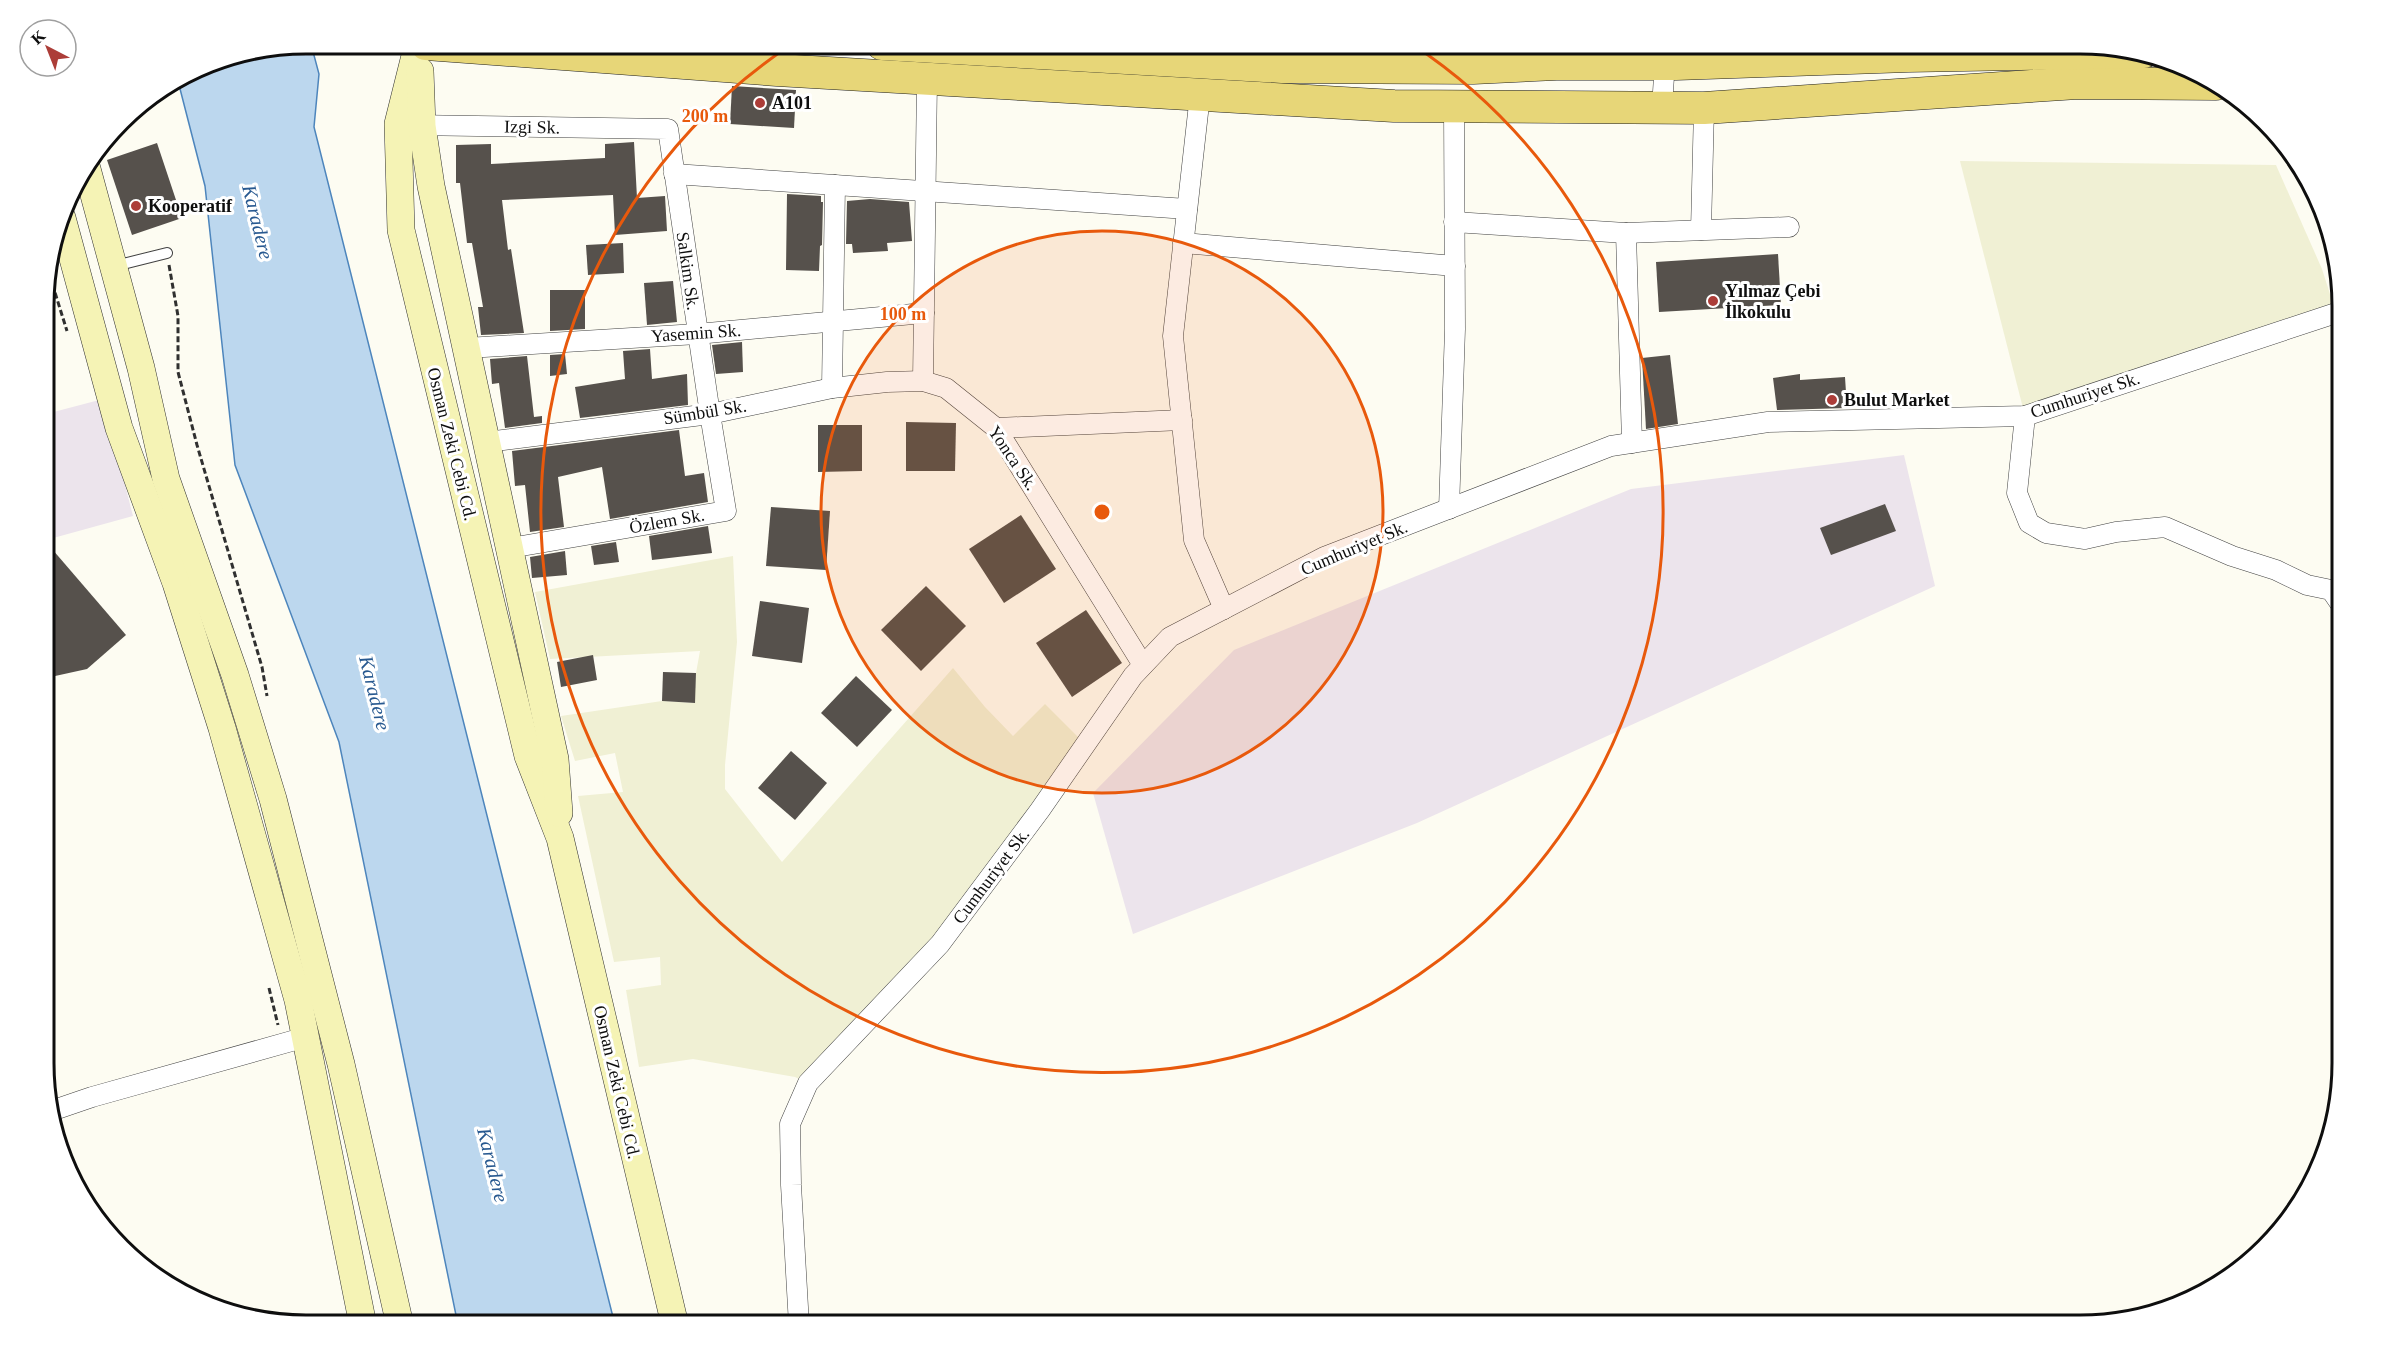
<svg xmlns="http://www.w3.org/2000/svg" width="2386" height="1369" viewBox="0 0 2386 1369" font-family="Georgia,serif">
<rect width="100%" height="100%" fill="#fdfcf2"/>
<!-- industrial -->
<g fill="#ece4ec">
<polygon points="103,399 133,516 46,540 46,414"/>
<polygon points="1904,455 1935,586 1417,823 1133,934 1093,793 1234,650 1631,489"/>
</g>
<!-- farmland -->
<g fill="#f0f0d4">
<polygon points="1960,161 2276,165 2322,269 2336,313 2025,416"/>
<polygon points="733,556 737,642 725,765 725,789 782,862 953,668 985,707 1013,736 1045,704 1085,744 941,944 808,1083 795,1077 693,1059 639,1067 626,990 661,985 660,957 614,962 578,796 623,792 615,753 575,761 561,716 662,701 694,703 696,673 700,651 550,659 535,592"/>
</g>
<!-- water -->
<polygon fill="#bcd7ee" stroke="#4d85bc" stroke-width="1.5" points="306,44 311,44 319,74 314,127 615,1325 458,1325 339,742 235,465 205,186 178,81 206,63"/>
<!-- building -->
<g fill="#56514c">
<polygon points="732,86 796,90 794,128 730,124"/>
<polygon points="634,142 637,198 665,196 667,231 615,235 613,195 502,200 508,250 511,249 524,333 481,335 478,307 483,307 472,243 467,243 460,183 456,183 456,145 491,144 491,164 605,158 605,144"/>
<polygon points="157,143 182,218 132,235 107,160"/>
<polygon points="787,194 821,196 821,202 823,202 822,245 820,246 819,271 786,270"/>
<polygon points="870,199 909,202 912,241 887,243 888,251 853,253 852,244 846,244 847,201"/>
<polygon points="623,243 624,273 588,275 586,245"/>
<polygon points="1778,254 1781,305 1659,312 1656,262"/>
<polygon points="673,281 677,322 647,325 644,283"/>
<polygon points="550,290 585,290 585,329 550,331"/>
<polygon points="742,342 743,372 716,374 712,345"/>
<polygon points="650,349 652,379 687,374 688,405 580,418 575,387 625,379 623,351"/>
<polygon points="565,354 567,374 550,376 550,355"/>
<polygon points="1670,355 1678,424 1646,429 1642,358"/>
<polygon points="527,356 534,417 542,416 542,423 505,428 499,383 492,384 490,359"/>
<polygon points="1800,374 1800,380 1845,377 1847,408 1777,410 1773,378"/>
<polygon points="906,422 956,423 955,471 906,471"/>
<polygon points="818,425 862,425 862,471 818,472"/>
<polygon points="679,430 685,476 704,473 708,502 610,519 602,467 558,477 564,527 530,532 525,485 515,486 512,451"/>
<polygon points="1885,504 1896,531 1831,555 1820,528"/>
<polygon points="771,507 830,511 826,570 766,566"/>
<polygon points="1021,515 1056,569 1004,603 969,549"/>
<polygon points="708,526 712,553 652,560 649,536"/>
<polygon points="46,542 126,635 87,669 46,678"/>
<polygon points="616,542 619,562 594,565 591,546"/>
<polygon points="565,551 567,575 532,578 530,557"/>
<polygon points="926,586 966,626 921,671 881,630"/>
<polygon points="760,601 809,608 802,663 752,656"/>
<polygon points="1086,610 1122,663 1072,697 1036,643"/>
<polygon points="593,655 597,680 561,687 557,662"/>
<polygon points="663,672 696,673 695,703 662,701"/>
<polygon points="856,676 892,710 857,747 821,713"/>
<polygon points="791,751 827,783 795,820 758,788"/>
</g>
<g fill="none" stroke-linecap="round" stroke-linejoin="round">
<!-- lane casing -->
<g stroke="#414141" stroke-width="12">
<polyline id="lane" points="115,266 167,253"/>
</g>
<!-- street casing -->
<g stroke="#414141" stroke-width="21">
<g id="street">
<polyline points="1282,67 1284,44"/>
<polyline points="1200,95 1173,336 1194,540 1224,609"/>
<polyline points="1662,108 1666,44"/>
<polyline points="410,125 668,129 710,414 726,511 510,548"/>
<polyline points="674,174 1187,209"/>
<polyline points="1454,222 1626,233 1632,443"/>
<polyline points="1701,230 1704,108"/>
<polyline points="1626,233 1789,227"/>
<polyline points="1183,243 1455,266"/>
<polyline points="467,348 697,334 924,313"/>
<polyline points="923,381 927,79"/>
<polyline points="832,388 835,185"/>
<polyline points="2025,416 2017,493 2029,523 2046,533 2085,539 2116,532 2165,527 2232,556 2276,570 2307,585 2331,590 2342,606"/>
<polyline points="996,428 1182,420"/>
<polyline points="487,442 710,414 832,388 887,382 923,381 946,388 996,428 1143,665"/>
<polyline points="1449,509 1455,329 1454,106"/>
<polyline points="51,1111 92,1097 306,1037"/>
<polyline points="799,1325 791,1185 790,1124 808,1083 940,944 1040,810 1133,676 1170,637 1324,557 1611,446 1768,422 2025,416 2342,311"/>
</g>
</g>
<!-- secondary casing -->
<g stroke="#303030" stroke-width="28">
<g id="secondary">
<polyline points="418,44 398,124 401,230 528,756 560,838 675,1325"/>
<polyline points="420,71 422,126 431,186 555,759 559,813"/>
<polyline points="87,169 141,368 166,479 235,675 273,799 341,1064 400,1325"/>
<polyline points="62,218 119,428 176,583 222,728 298,1000 363,1325"/>
</g>
</g>
<!-- primary casing -->
<g stroke="#1f1f1f" stroke-width="33">
<g id="primary">
<polyline points="426,44 777,70 1394,106 1704,108 2077,83 2216,84"/>
<polyline points="882,44 1282,67 1473,68 1556,64 1676,64 1908,56 2144,52"/>
</g>
</g>
<!-- path -->
<g stroke="#303030" stroke-width="3" stroke-dasharray="6 3" stroke-linecap="butt">
<polyline points="169,265 178,316 178,372 197,445 262,667 267,696"/>
<polyline points="47,267 67,331"/>
<polyline points="269,988 278,1025"/>
</g>
<!-- lane -->
<use href="#lane" stroke="#fff" stroke-width="10"/>
<!-- street -->
<use href="#street" stroke="#fff" stroke-width="20"/>
<!-- secondary -->
<use href="#secondary" stroke="#f5f3b5" stroke-width="27"/>
<!-- primary -->
<use href="#primary" stroke="#e7d678" stroke-width="32"/>
</g>
<!-- distance rings -->
<circle cx="1102" cy="512" r="281" fill="#e8590c" fill-opacity=".12"/>
<g fill="none" stroke="#e8590c" stroke-width="3">
<circle cx="1102" cy="512" r="281"/>
<path d="M1412 44A561 561 0 1 1 792 44"/>
</g>
<!-- markers -->
<g fill="#ac3d38" stroke="#fff" stroke-width="2">
<circle cx="760" cy="103" r="6"/>
<circle cx="136" cy="206" r="6"/>
<circle cx="1713" cy="301" r="6"/>
<circle cx="1832" cy="400" r="6"/>
</g>
<g text-anchor="middle" stroke-width="6" stroke-linejoin="round" paint-order="stroke">
<!-- poi labels -->
<g font-size="18" font-weight="bold" fill="#0e0e0e" stroke="#fff" text-anchor="start">
<text x="772" y="109">A101</text>
<text x="148" y="212">Kooperatif</text>
<text x="1725" y="297">Yılmaz Çebi<tspan x="1725" dy="21">İlkokulu</tspan></text>
<text x="1844" y="406">Bulut Market</text>
</g>
<!-- street labels -->
<g font-size="18" fill="#0e0e0e" stroke="#fff">
<text transform="translate(532 127) rotate(1)" y="6">Izgi Sk.</text>
<text transform="translate(688 271) rotate(82)" y="6">Salkim Sk.</text>
<text transform="translate(696 333) rotate(-4)" y="6">Yasemin Sk.</text>
<text transform="translate(2085 395) rotate(-18)" y="6">Cumhuriyet Sk.</text>
<text transform="translate(705 412) rotate(-9)" y="6">Sümbül Sk.</text>
<text transform="translate(452 444) rotate(76)" y="6">Osman Zeki Cebi Cd.</text>
<text transform="translate(1013 458) rotate(56)" y="6">Yonca Sk.</text>
<text transform="translate(667 521) rotate(-10)" y="6">Özlem Sk.</text>
<text transform="translate(1354 548) rotate(-23)" y="6">Cumhuriyet Sk.</text>
<text transform="translate(991 876) rotate(-53)" y="6">Cumhuriyet Sk.</text>
<text transform="translate(617 1082) rotate(77)" y="6">Osman Zeki Cebi Cd.</text>
</g>
<!-- water labels -->
<g font-size="20" font-style="italic" fill="#285990" stroke="#fff">
<text transform="translate(258 222) rotate(76)" y="7">Karadere</text>
<text transform="translate(375 693) rotate(76)" y="7">Karadere</text>
<text transform="translate(493 1165) rotate(76)" y="7">Karadere</text>
</g>
</g>
<!-- crop -->
<path d="M0 0H2386V1369H0ZM306 54H2080A252 252 0 0 1 2332 306V1063A252 252 0 0 1 2080 1315H306A252 252 0 0 1 54 1063V306A252 252 0 0 1 306 54Z" fill="#fff" fill-rule="evenodd"/>
<path fill="none" stroke="#0e0e0e" stroke-width="3" d="M306 54H2080A252 252 0 0 1 2332 306V1063A252 252 0 0 1 2080 1315H306A252 252 0 0 1 54 1063V306A252 252 0 0 1 306 54Z"/>
<circle cx="1102" cy="512" r="9" fill="#e8590c" stroke="#fff" stroke-width="3"/>
<g font-size="18" text-anchor="middle" font-weight="bold" fill="#e8590c" stroke="#fff" stroke-width="6" stroke-linejoin="round" paint-order="stroke">
<text x="705" y="122">200 m</text>
<text x="903" y="320">100 m</text>
</g>
<!-- north arrow -->
<g transform="translate(48 48) rotate(318)"><circle r="28" fill="#ffffff" stroke="#9f9f9f" stroke-width="1.5"/>
<path d="M0-4.5L10 22L0 15L-10 22Z" fill="#ac3d38"/>
<text y="-9" font-size="16" font-weight="bold" text-anchor="middle" fill="#0e0e0e">K</text>
</g>
</svg>
